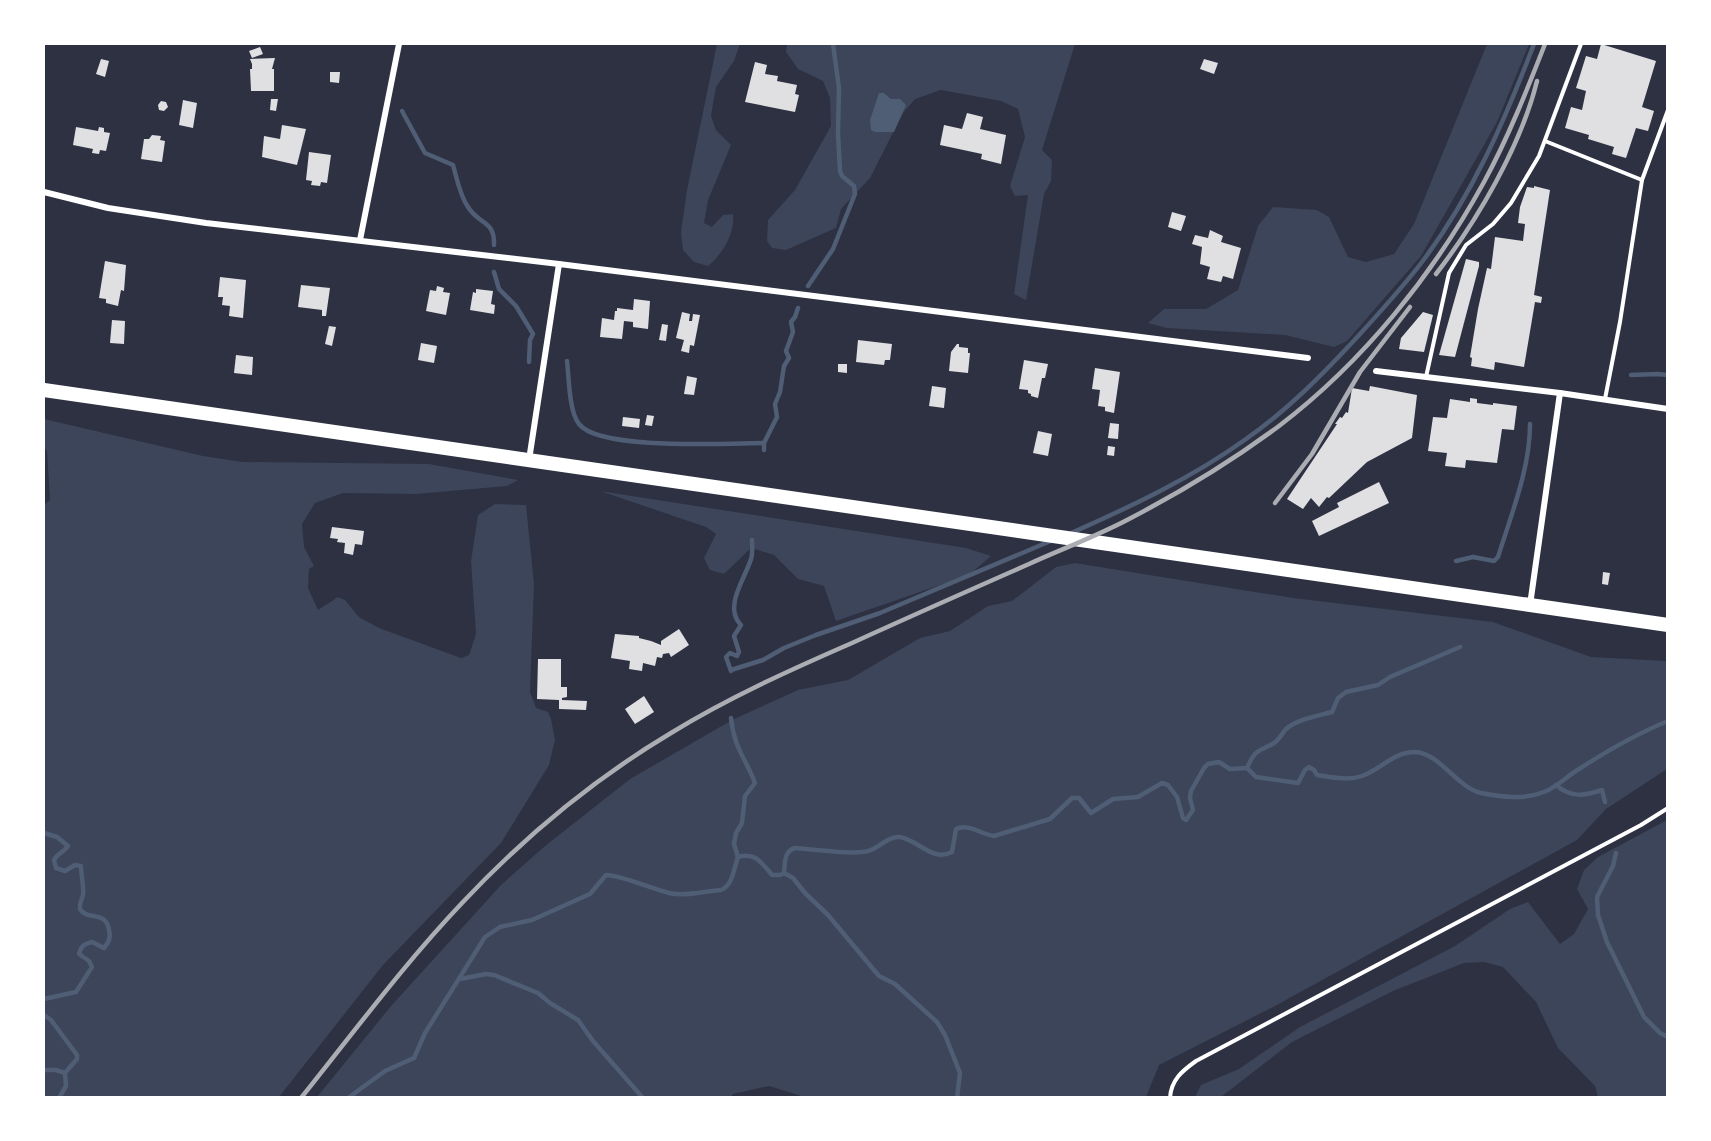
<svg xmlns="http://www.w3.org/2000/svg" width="1711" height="1141" viewBox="0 0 1711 1141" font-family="Georgia,serif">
<rect width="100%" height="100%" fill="#2d3142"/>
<!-- green -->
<g fill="#3c4559">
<path d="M717,44H740L734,61L716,87L711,116L716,130L731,145L708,200L704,223L712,227L723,215L733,214C735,233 723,254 708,266L694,262L683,250L681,232L687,190Z"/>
<polygon points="787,44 1075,44 1042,150 1052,160 1051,181 1044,194 1026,300 1014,294 1028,195 1015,196 1010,186 1025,137 1018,109 1001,101 941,90 915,99 903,113 870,178 841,209 836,228 786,250 772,248 767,241 768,220 795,190 831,126 830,98 823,81 798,69 786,52"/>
<polygon points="1487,44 1529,44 1497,122 1421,256 1347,341 1334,347 1285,335 1167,328 1148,323 1164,309 1206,309 1238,290 1258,226 1273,207 1317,210 1329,217 1348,257 1366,262 1394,254 1414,224"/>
<polygon points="44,419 203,456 243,462 429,464 518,480 507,486 416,494 343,493 315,503 302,524 304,547 314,566 309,569 308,588 318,610 338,597 345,600 359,617 379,628 461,658 469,655 476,634 471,561 478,515 495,504 526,505 534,584 530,692 536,708 548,712 551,719 555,740 549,765 501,843 383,965 279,1097 44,1097 44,505 50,500 47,451 44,447"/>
<polygon points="600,491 966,548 991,556 969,575 836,621 824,586 798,579 774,555 751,548 724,574 710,570 704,558 716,534 706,527"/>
<polygon points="1075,563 1293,598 1493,622 1591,657 1667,661 1667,769 1606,809 1577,840 1275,1006 1159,1065 1146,1097 808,1098 769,1086 733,1094 730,1098 317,1097 391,1006 501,885 545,846 630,779 732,720 798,690 848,680 920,638 950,631 988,606 1012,601 1056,567"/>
<polygon points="1667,820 1667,1097 1598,1097 1595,1086 1558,1048 1536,1002 1503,967 1484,962 1464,963 1393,991 1292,1042 1221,1097 1195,1097 1201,1085 1239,1069 1300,1027 1455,946 1510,909 1528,902 1560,944 1574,934 1588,909 1577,889 1584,870 1598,857"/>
</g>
<!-- water -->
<polygon fill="#4f5d75" points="879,93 884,93 891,99 900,99 906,105 894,132 875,132 871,130 870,120"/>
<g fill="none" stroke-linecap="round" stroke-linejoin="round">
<!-- stream -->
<g stroke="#4f5d75" stroke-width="4.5">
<path d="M402,111L425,153L453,165C457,179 460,196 468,207C479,225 495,220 494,245"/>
<polyline points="494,272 499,289 516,306 533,334 530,340 529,362"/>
<polyline points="808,286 833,249 855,194 854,186 842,176 840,171 838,133 839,88 833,44"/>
<path d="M567,361C569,378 569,412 579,424C600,451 729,443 764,443"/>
<polyline points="1631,375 1657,374 1668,375"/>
<polyline points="764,450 764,443 777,417 775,404 780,392 784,366 789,358 786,351 793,332 791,322 795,317 798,308"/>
<path d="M1069,534C1130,507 1192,478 1246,439C1288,410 1325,372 1360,334C1381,311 1403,287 1422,262C1472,196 1505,120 1534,44"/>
<path d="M1456,561L1473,557L1494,561L1498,557C1511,515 1530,469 1530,424"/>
<polyline points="731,670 763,660 784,648 816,635 880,613 1053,540"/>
<path d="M731,671L726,657L730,653L737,656L739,652L734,636L741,625C723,607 745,579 751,559C753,554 752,546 752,540"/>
<path d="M731,718C734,748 745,757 755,783L745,796L742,823L736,833L734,844L738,857"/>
<path d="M1247,768C1256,748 1257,753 1274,743C1279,740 1282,733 1286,729C1297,719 1318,716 1332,712L1338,698L1346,692L1378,685L1390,677L1460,647"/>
<path d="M1556,785C1571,798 1584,796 1602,790L1605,802"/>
<path d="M44,833L57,837L68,846C64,852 57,854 54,860L56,868L65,871L75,865L81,866C81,875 84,886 83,895C82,899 79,905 80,909C87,921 106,910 109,930C111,938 109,942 104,948L92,942C84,944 81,946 79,954L89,961L92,967L76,992L44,999"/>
<polyline points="1616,853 1613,866 1597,897 1598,915 1607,942 1644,1017 1660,1033 1668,1037"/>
<path d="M738,857C755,852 761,862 772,875H780L784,873"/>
<path d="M784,873C785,863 784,851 795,848C812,849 857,856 871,850C881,846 889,836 900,837C920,841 932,862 952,852L956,829C969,823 980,834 994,836L1050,819L1072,798H1079L1091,813L1113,799L1138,797L1162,783L1168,785L1177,797L1183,818L1186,820L1193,810L1190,798L1191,791L1204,768L1208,764L1219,762L1230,769L1247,768L1256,777L1298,783L1305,770L1309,767L1314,770L1317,775C1331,777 1348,781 1362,776C1382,769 1393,752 1415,752C1440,753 1456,787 1481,793C1501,797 1524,800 1544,792C1557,787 1567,776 1579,769C1607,751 1636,734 1668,721"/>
<polyline points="784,873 793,878 805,893 828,915 879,976 895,984 937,1022 945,1035 960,1073 957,1098"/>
<polyline points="460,979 486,974 494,975 538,993 550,1003 578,1020 593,1041 643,1098"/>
<polyline points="44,1015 51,1020 77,1055 77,1059 65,1073 66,1086 59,1098"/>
<polyline points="44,1070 56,1070 65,1073"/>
<path d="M348,1098L385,1071L414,1058L425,1033L485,937L500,927L532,920L590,894L606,875C621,875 652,889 669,893C684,897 705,891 721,890C733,885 734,868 738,857"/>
</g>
</g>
<!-- building -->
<g fill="#e0e0e3">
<polygon points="1601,44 1656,61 1642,107 1654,111 1648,131 1636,128 1626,158 1612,154 1614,147 1588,139 1589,135 1565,128 1571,107 1582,110 1586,91 1576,88 1586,56 1597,59"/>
<polygon points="260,47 263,54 252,58 249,51"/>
<polygon points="275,58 272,69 274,69 274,91 251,91 250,69 252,69 252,64 250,59"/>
<polygon points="101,59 109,61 105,77 96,74"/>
<polygon points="1204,59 1218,63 1214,74 1200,69"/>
<polygon points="755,62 767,65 765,74 778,76 777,81 797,85 795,94 799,95 795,112 745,102"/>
<polygon points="330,72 340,72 339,83 330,82"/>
<polygon points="271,99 278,99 276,111 270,110"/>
<polygon points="183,100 197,103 193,128 179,125"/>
<polygon points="161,101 166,102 168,107 164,111 159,110 158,105"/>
<polygon points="967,113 983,117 980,129 1006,135 1001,164 981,159 982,154 940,145 944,125 962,129"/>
<polygon points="282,125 306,129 297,165 262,157 264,136 280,139"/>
<polygon points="76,127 98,131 99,127 104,128 104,132 110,133 106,151 100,150 99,154 92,153 93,149 73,145"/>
<polygon points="152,135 161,136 160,140 165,141 162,162 141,159 144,139 149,139"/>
<polygon points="309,152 331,155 327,183 321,182 320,186 311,185 312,181 306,180"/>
<polygon points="1534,186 1550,190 1534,295 1542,297 1541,303 1535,302 1524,367 1495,362 1494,370 1471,366 1472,358 1470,357 1478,309 1487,268 1491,269 1495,237 1523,241 1525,224 1518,223 1520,207 1527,187 1534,188"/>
<polygon points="1172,212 1186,216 1181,231 1168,227"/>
<polygon points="1210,230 1223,236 1221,242 1241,248 1233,279 1223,276 1221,282 1207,279 1210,267 1200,264 1202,247 1192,244 1195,235 1208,238"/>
<polygon points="1466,259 1479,262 1479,266 1455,357 1439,355"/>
<polygon points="105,261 126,265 124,291 121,290 118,306 106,303 106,299 99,298"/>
<polygon points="220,277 246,280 243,318 229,316 230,306 222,305 223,297 218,297"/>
<polygon points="301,285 330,288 326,316 322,316 322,310 298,307"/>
<polygon points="437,286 444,288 443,292 450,293 446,315 426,311 430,290 436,291"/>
<polygon points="476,289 493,291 491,304 495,305 494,314 470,310 473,292 476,293"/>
<polygon points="634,299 650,301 648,329 633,327 633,322 624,321 622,339 600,337 602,318 614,320 615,311 617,311 617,308 633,310"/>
<polygon points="682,312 690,314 689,321 692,321 693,314 700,315 694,346 690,345 689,353 681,351 684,340 676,338"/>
<polygon points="1423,312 1433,315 1424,352 1399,349 1401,338"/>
<polygon points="112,320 125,321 124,344 110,343"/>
<polygon points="662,324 668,325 666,341 659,340"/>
<polygon points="329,326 336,327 332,346 325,344"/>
<polygon points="858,340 892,344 890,360 885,360 884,365 856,362"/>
<polygon points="421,343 437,346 434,363 418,360"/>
<polygon points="957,344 959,344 959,347 968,348 968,353 970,353 968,373 949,371 951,352"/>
<polygon points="236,355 253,357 252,375 234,373"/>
<polygon points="1024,360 1048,364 1045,378 1042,378 1038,398 1031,396 1031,394 1028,393 1028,390 1019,389"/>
<polygon points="838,364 847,364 847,373 838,372"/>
<polygon points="1095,368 1120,372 1114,413 1105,411 1105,407 1098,406 1100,390 1092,389"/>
<polygon points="687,376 697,378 694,395 684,394"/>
<polygon points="932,386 946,388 944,408 929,406"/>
<polygon points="1370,386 1417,395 1412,438 1367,462 1329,498 1327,497 1319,507 1311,498 1303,509 1287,499 1337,424 1335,424 1340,417 1342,418 1346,412 1348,413 1352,388 1369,391"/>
<polygon points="1470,398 1477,399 1477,403 1493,405 1493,403 1517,406 1514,430 1502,429 1497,463 1466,460 1465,468 1445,466 1447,453 1428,451 1433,417 1447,418 1450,399 1470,402"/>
<polygon points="647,415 654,416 652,426 645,425"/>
<polygon points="623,417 640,419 639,428 622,426"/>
<polygon points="1110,423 1119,424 1118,439 1108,438"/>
<polygon points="1038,431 1052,434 1048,456 1033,453"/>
<polygon points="1108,446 1115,447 1114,456 1107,455"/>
<polygon points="1379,482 1389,503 1319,536 1312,521 1339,507 1337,503"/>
<polygon points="332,527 364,531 362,545 355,544 353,555 344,553 345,543 337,542 338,539 330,538"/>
<polygon points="1603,572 1610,573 1608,585 1602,584"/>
<polygon points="679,629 689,645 671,657 669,653 663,654 662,658 657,657 655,666 643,663 642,671 629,669 630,661 611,658 615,634 639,636 639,638 651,641 661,645 661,641"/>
<polygon points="538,659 561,659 561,687 567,687 567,697 562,698 562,700 587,701 586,710 559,709 559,700 537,699"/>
<polygon points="644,696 654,712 635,724 625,709"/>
</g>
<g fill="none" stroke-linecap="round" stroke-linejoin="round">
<!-- service -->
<g stroke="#fff" stroke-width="4">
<polyline points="1545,141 1642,180"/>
<polyline points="1426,377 1449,273 1466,245 1493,224 1511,203 1539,156 1581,44"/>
<polyline points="1605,399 1620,322 1642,180 1668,110"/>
<path d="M1170,1098C1171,1080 1182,1071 1196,1061L1641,825L1668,808"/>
</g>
<!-- minor -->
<g stroke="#fff" stroke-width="6">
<polyline points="44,192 108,208 206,223 559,264 1308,358"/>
<polyline points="360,240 399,44"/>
<polyline points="1376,371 1560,393 1668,409"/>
<polyline points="529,460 559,264"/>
<polyline points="1530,605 1560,393"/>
</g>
<!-- trunk -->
<polyline stroke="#fff" stroke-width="14" points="44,390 1668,625"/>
<!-- rail -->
<g stroke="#abadb3" stroke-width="4.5">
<path d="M1436,274C1477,221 1521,146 1537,81"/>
<polyline points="1275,503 1312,454 1360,372 1410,307"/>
<path d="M301,1098C354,1032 404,964 462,903C523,838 594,779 671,733C728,698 790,670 852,643C911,616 970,590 1029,564C1062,549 1097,536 1129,519C1181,492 1232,461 1279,426C1363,362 1433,275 1484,182C1508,138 1527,90 1545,44"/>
</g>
</g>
<!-- border -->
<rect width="1711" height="1141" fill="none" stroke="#ffffff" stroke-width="90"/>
</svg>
